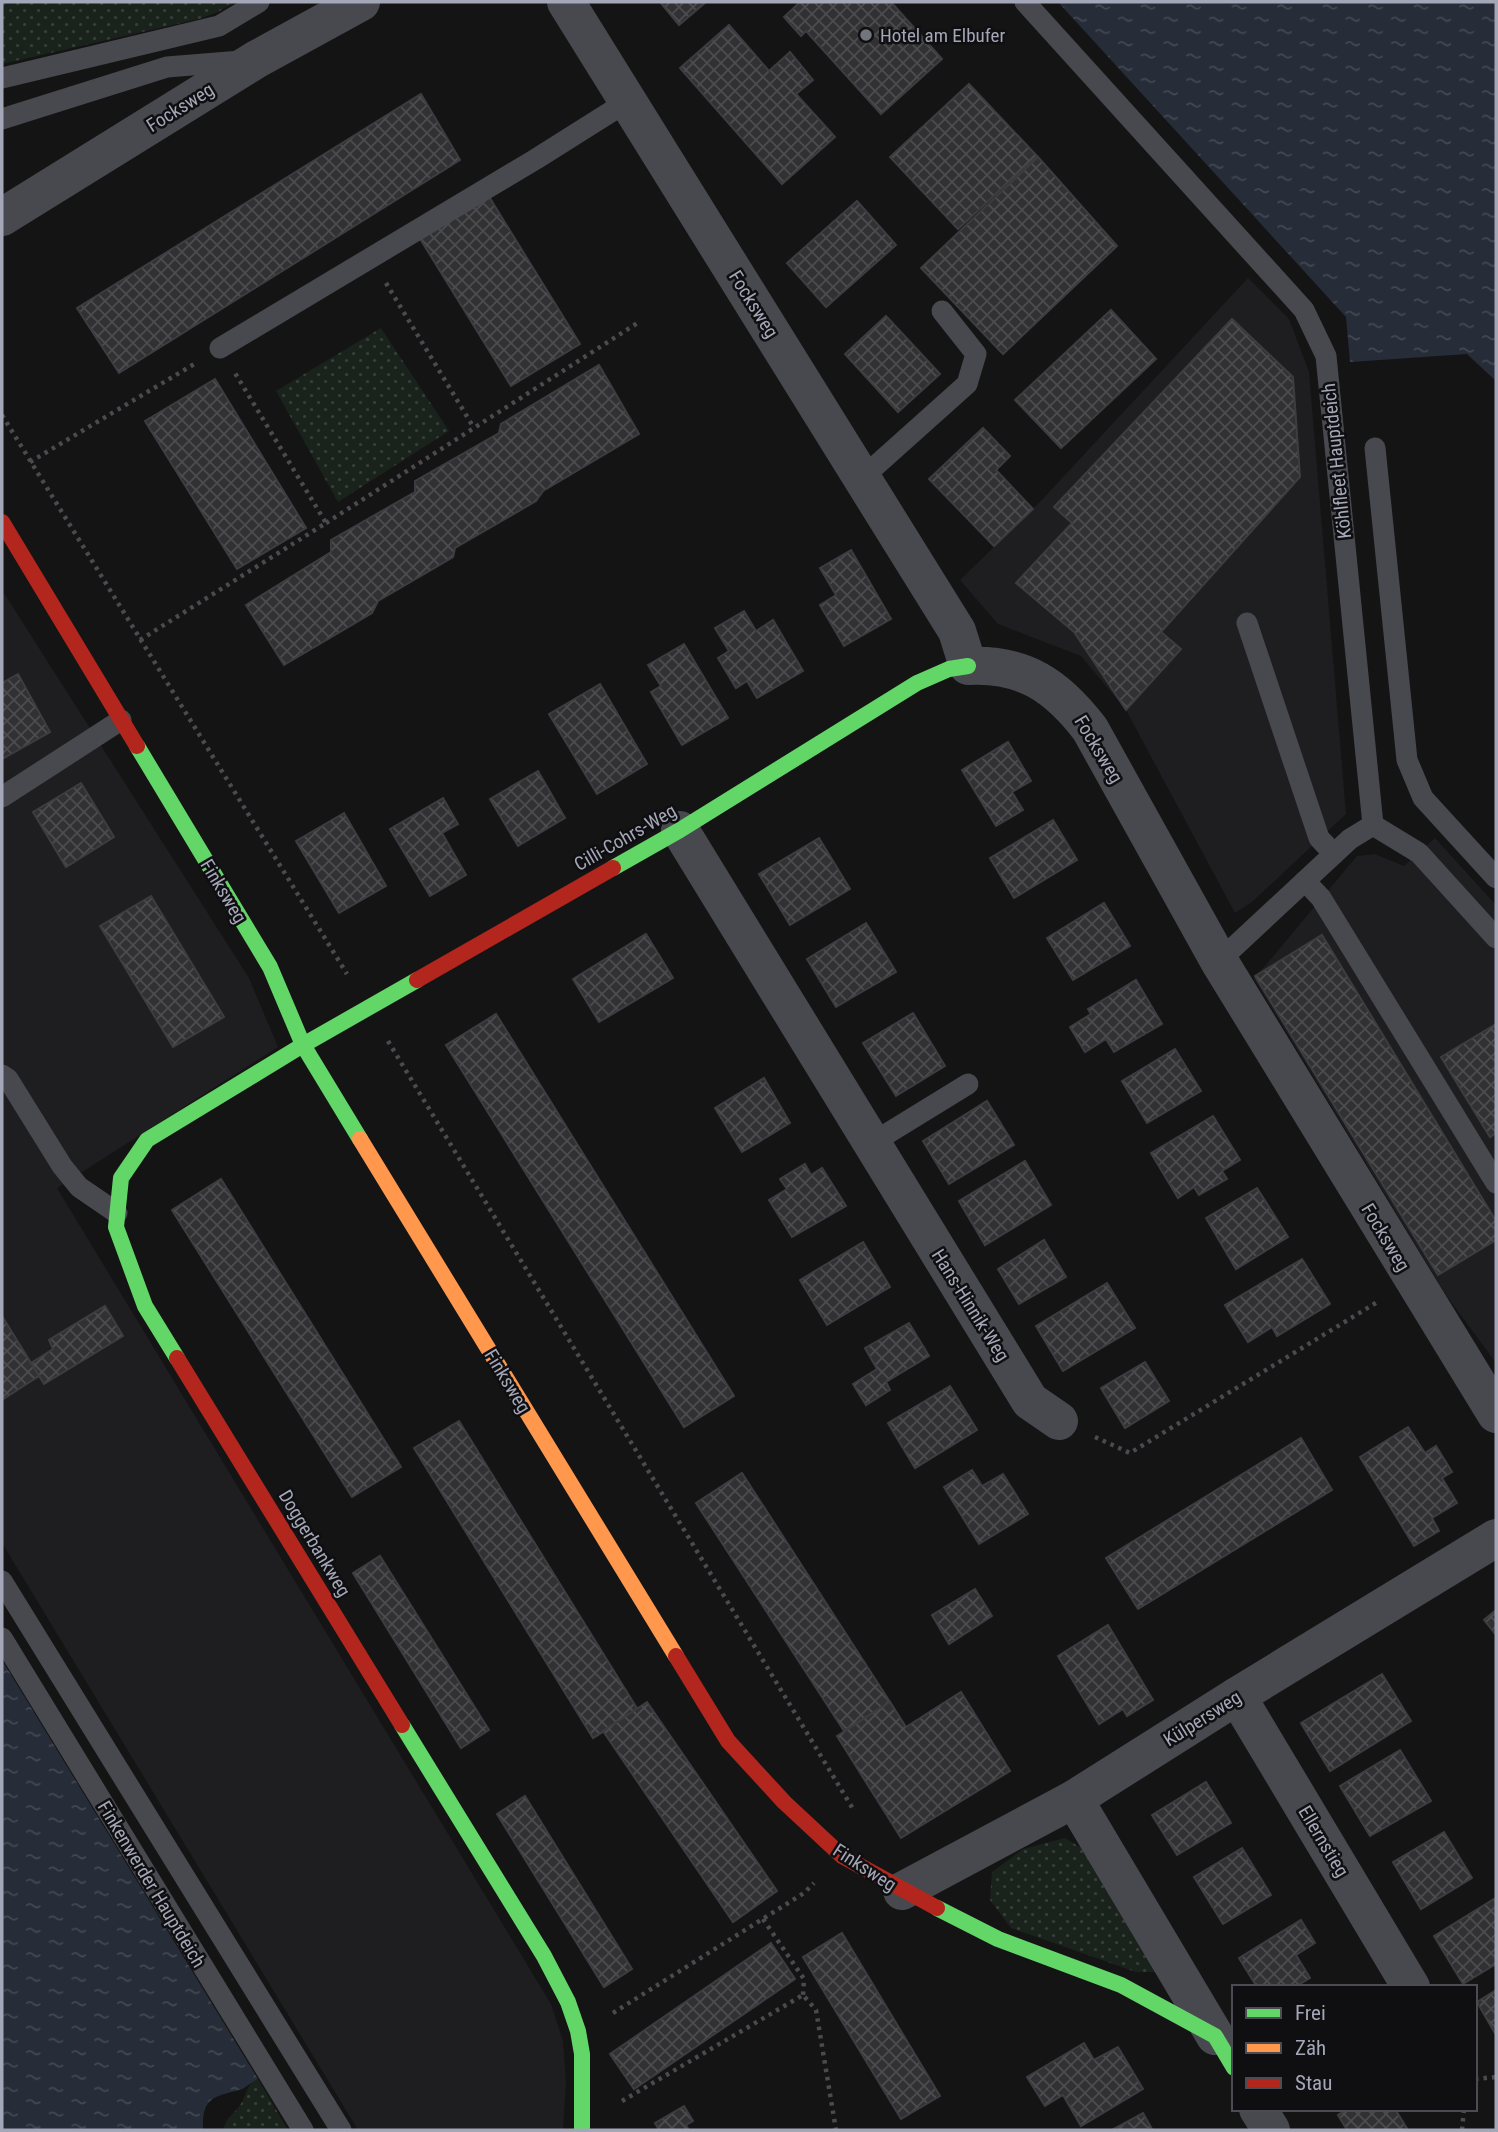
<svg xmlns="http://www.w3.org/2000/svg" width="1498" height="2132" viewBox="0 0 1498 2132" font-family="'Roboto Condensed',sans-serif">
<defs>
<pattern id="green-dots" width="8" height="8" patternUnits="userSpaceOnUse" patternTransform="scale(1.75)"><rect width="8" height="8" fill="#1a221c"/><path d="M2 2h.1M6 6h.1" fill="none" stroke="#383f3b" stroke-width="1.8" stroke-linecap="round"/></pattern>
<pattern id="water-ripples" width="26" height="14" patternUnits="userSpaceOnUse" patternTransform="scale(1.75)"><rect width="26" height="14" fill="#262d38"/><path d="M2 4q2-2 4 0t4 0M15 11q2-2 4 0t4 0" fill="none" stroke="#424953"/></pattern>
<pattern id="building-cross-hatch" width="8" height="8" patternUnits="userSpaceOnUse" patternTransform="scale(1.75)"><rect width="8" height="8" fill="#313133"/><path d="M0 0l8 8M0 8l8-8" fill="none" stroke="#4c4c4e"/></pattern>
</defs>
<rect width="100%" height="100%" fill="#141415"/>
<!-- built -->
<g fill="#1e1e21">
<polygon points="1248,278 1289,319 1309,372 1346,814 1252,902 1235,913 1126,710 1081,656 998,624 960,580 1038,504"/>
<polygon points="2,590 249,978 278,1047 57,1188 551,2004 563,2041 566,2082 563,2130 358,2130 2,1543"/>
<polygon points="1435,838 1496,905 1496,1363 1446,1295 1254,979 1357,856 1375,854 1404,866"/>
</g>
<!-- green -->
<g fill="url(#green-dots)">
<polygon points="2,2 236,2 218,12 199,19 2,64"/>
<polygon points="381,328 449,431 338,502 276,391"/>
<polygon points="1065,1838 1083,1849 1156,1972 1136,1972 1011,1928 990,1900 992,1872 1023,1849"/>
<path d="M258,2079L288,2130H223C226,2117 236,2113 242,2102C248,2092 246,2084 258,2079Z"/>
</g>
<!-- water -->
<g fill="url(#water-ripples)">
<polygon points="1058,2 1496,2 1496,381 1467,354 1350,362 1346,317"/>
<path d="M2,1660L258,2079C251,2082 246,2088 239,2090C212,2097 202,2098 203,2130H2Z"/>
</g>
<!-- building -->
<g fill="url(#building-cross-hatch)" stroke="#3d3d41" stroke-width="2">
<polygon points="660,2 706,2 679,25"/>
<polygon points="800,2 891,2 942,59 881,114 806,31 801,36 784,17"/>
<polygon points="729,25 769,71 790,52 813,80 796,94 835,137 782,184 680,68"/>
<polygon points="969,84 1037,156 958,229 890,157"/>
<polygon points="421,94 460,160 119,373 77,308"/>
<polygon points="1038,157 1117,246 1003,354 921,268"/>
<polygon points="488,195 580,344 511,386 419,237"/>
<polygon points="857,201 896,245 826,307 787,263"/>
<polygon points="1111,310 1156,359 1061,448 1015,400"/>
<polygon points="886,316 940,374 898,412 845,354"/>
<polygon points="1232,319 1293,377 1300,477 1161,632 1181,649 1126,710 1074,632 1016,583 1072,523 1054,507"/>
<polygon points="599,365 639,434 543,491 536,501 455,548 453,557 378,601 372,613 284,665 246,605 331,552 331,540 415,492 415,481 499,433 501,424"/>
<polygon points="215,379 306,528 237,569 145,421"/>
<polygon points="983,428 1010,456 996,470 1033,509 994,546 929,479"/>
<polygon points="851,550 891,619 844,646 820,605 836,595 820,568"/>
<polygon points="744,611 756,631 773,620 803,671 757,698 747,681 736,688 718,658 729,651 715,628"/>
<polygon points="684,644 728,718 682,745 651,692 661,686 648,665"/>
<polygon points="18,674 50,732 2,759 2,683"/>
<polygon points="600,684 647,764 597,794 549,714"/>
<polygon points="1008,742 1031,781 1012,792 1023,810 996,826 962,770"/>
<polygon points="538,771 565,818 518,846 490,799"/>
<polygon points="81,783 114,837 66,867 33,812"/>
<polygon points="443,798 458,824 442,833 466,875 430,896 390,829"/>
<polygon points="344,813 386,886 339,913 296,841"/>
<polygon points="1053,820 1077,860 1014,898 990,858"/>
<polygon points="819,838 850,889 790,925 759,874"/>
<polygon points="151,896 224,1017 173,1047 100,926"/>
<polygon points="1104,903 1130,946 1073,980 1047,938"/>
<polygon points="866,923 896,972 836,1007 807,959"/>
<polygon points="646,934 673,978 599,1022 573,979"/>
<polygon points="1322,935 1496,1221 1496,1240 1438,1275 1255,976"/>
<polygon points="1136,980 1162,1024 1114,1052 1106,1039 1085,1052 1070,1027 1091,1014 1088,1009"/>
<polygon points="913,1013 945,1066 896,1096 863,1043"/>
<polygon points="496,1014 734,1396 684,1427 446,1045"/>
<polygon points="1496,1024 1496,1133 1490,1137 1441,1057"/>
<polygon points="1175,1049 1201,1091 1147,1123 1122,1081"/>
<polygon points="764,1078 790,1123 742,1152 715,1108"/>
<polygon points="987,1101 1014,1145 949,1184 923,1141"/>
<polygon points="1213,1116 1240,1160 1222,1171 1227,1179 1199,1195 1194,1187 1178,1198 1151,1153"/>
<polygon points="1025,1161 1051,1205 985,1245 959,1201"/>
<polygon points="805,1164 811,1175 822,1168 846,1206 792,1237 769,1200 787,1189 780,1179"/>
<polygon points="221,1179 401,1467 352,1497 172,1210"/>
<polygon points="1257,1188 1288,1237 1236,1269 1206,1218"/>
<polygon points="1044,1240 1066,1277 1019,1304 998,1269"/>
<polygon points="863,1242 890,1287 827,1325 800,1280"/>
<polygon points="1302,1259 1330,1304 1277,1336 1272,1327 1248,1342 1225,1305"/>
<polygon points="1107,1283 1135,1328 1063,1371 1036,1326"/>
<polygon points="105,1306 123,1336 44,1384 31,1363 53,1349 49,1340"/>
<polygon points="2,1316 39,1376 2,1400"/>
<polygon points="909,1323 929,1356 886,1382 890,1390 866,1405 853,1384 877,1369 865,1348"/>
<polygon points="1145,1362 1169,1401 1125,1428 1101,1388"/>
<polygon points="950,1386 977,1430 915,1468 888,1423"/>
<polygon points="459,1421 638,1710 593,1738 414,1448"/>
<polygon points="1408,1427 1425,1453 1436,1446 1452,1472 1442,1478 1457,1503 1432,1518 1439,1531 1414,1546 1360,1457"/>
<polygon points="1301,1438 1332,1490 1138,1609 1106,1558"/>
<polygon points="972,1470 982,1486 1003,1474 1028,1514 979,1544 944,1487"/>
<polygon points="742,1473 890,1702 844,1731 696,1503"/>
<polygon points="380,1556 489,1730 461,1748 353,1573"/>
<polygon points="975,1589 992,1616 949,1644 932,1615"/>
<polygon points="1496,1610 1496,1635 1484,1620"/>
<polygon points="1108,1625 1153,1700 1127,1716 1123,1709 1099,1724 1058,1656"/>
<polygon points="1382,1674 1411,1721 1330,1771 1301,1723"/>
<polygon points="961,1692 1010,1771 901,1838 837,1736 890,1702 906,1727"/>
<polygon points="647,1702 777,1891 733,1922 603,1731"/>
<polygon points="1400,1750 1431,1801 1370,1836 1340,1786"/>
<polygon points="1206,1782 1231,1823 1177,1855 1152,1815"/>
<polygon points="525,1796 632,1969 604,1987 497,1814"/>
<polygon points="1444,1832 1472,1878 1421,1909 1393,1862"/>
<polygon points="1242,1848 1271,1895 1223,1924 1194,1877"/>
<polygon points="1494,1899 1496,1903 1496,1964 1463,1984 1434,1936"/>
<polygon points="1301,1920 1315,1943 1296,1955 1310,1978 1295,1987 1257,1987 1239,1958"/>
<polygon points="842,1933 940,2096 901,2119 803,1957"/>
<polygon points="771,1943 795,1979 634,2089 610,2054"/>
<polygon points="1496,1990 1496,2035 1477,2002"/>
<polygon points="1084,2043 1094,2060 1118,2047 1143,2089 1081,2126 1063,2095 1045,2106 1027,2077"/>
<polygon points="684,2106 693,2121 686,2125 689,2130 659,2130 655,2123"/>
<polygon points="1347,2109 1395,2109 1408,2130 1347,2130 1338,2115"/>
<polygon points="1143,2113 1152,2129 1112,2130"/>
</g>
<g fill="none" stroke-linecap="round" stroke-linejoin="round">
<!-- path -->
<g stroke="#4a4a4f" stroke-width="4.5" stroke-dasharray="3.5 5" stroke-linecap="butt">
<polyline points="386,283 474,428"/>
<polyline points="2,415 347,974"/>
<polyline points="30,462 196,363"/>
<polyline points="326,523 639,322"/>
<polyline points="140,640 326,523 235,373"/>
<polyline points="388,1041 853,1809"/>
<polyline points="1095,1437 1130,1453 1379,1301"/>
<polyline points="763,1919 804,1979 803,1995"/>
<polyline points="613,2013 804,1893 814,1883"/>
<polyline points="1475,2079 1496,2077"/>
<polyline points="622,2101 803,1995 816,2010 836,2130"/>
<polyline points="1462,2130 1464,2109"/>
</g>
<!-- lane -->
<g stroke="#48494e" stroke-width="21">
<polyline points="1025,2 1304,310 1326,356 1373,825"/>
<polyline points="2,78 219,26 259,2"/>
<polyline points="2,119 167,67 241,61"/>
<polyline points="220,348 536,159 628,101"/>
<polyline points="1375,448 1407,760 1423,798 1496,878"/>
<polyline points="862,478 967,384 976,354 942,311"/>
<polyline points="1247,623 1319,838 1334,854"/>
<polyline points="2,797 121,720"/>
<polyline points="1373,825 1419,853 1496,938"/>
<polyline points="1305,881 1321,898 1496,1183"/>
<polyline points="1219,961 1350,839 1373,825"/>
<polyline points="2,1075 8,1079 62,1166 79,1187 117,1213"/>
<polyline points="872,1143 968,1084"/>
<polyline points="2,1581 341,2130"/>
<polyline points="2,1638 303,2130"/>
</g>
<!-- street -->
<g stroke="#48494e" stroke-width="38">
<path d="M566,2L957,631L968,666C1024,663 1057,686 1090,729L1219,961L1496,1414"/>
<polyline points="2,217 257,59 361,2"/>
<polyline points="680,830 1030,1401 1059,1421"/>
<polyline points="1237,1696 1411,1987"/>
<polyline points="1074,1799 1215,2036"/>
<polyline points="902,1891 1074,1799 1237,1696 1496,1538"/>
<polyline points="1258,2109 1271,2130"/>
</g>
<!-- fast -->
<g stroke="#63d668" stroke-width="16">
<polyline points="137,746 270,967 303,1045 360,1139"/>
<polyline points="613,868 680,830 917,683 949,669 968,666"/>
<polyline points="177,1358 145,1306 116,1227 121,1178 147,1140 303,1045 417,980"/>
<polyline points="402,1725 544,1956 568,2002 578,2031 582,2054 582,2130"/>
<polyline points="937,1908 998,1939 1121,1985 1215,2036 1234,2068"/>
</g>
<!-- slow -->
<polyline stroke="#ff974d" stroke-width="16" points="360,1139 676,1656"/>
<!-- jam -->
<g stroke="#b3261e" stroke-width="16">
<polyline points="2,522 137,746"/>
<polyline points="417,980 613,868"/>
<polyline points="177,1358 402,1725"/>
<polyline points="676,1656 728,1741 784,1802 842,1856 937,1908"/>
</g>
</g>
<!-- markers -->
<circle fill="#72747e" stroke="#0f0e11" stroke-width="2.5" cx="866" cy="35" r="7"/>
<g text-anchor="middle" stroke-width="5" stroke-linejoin="round" paint-order="stroke">
<!-- poi labels -->
<g font-size="19" fill="#a4a7b7" stroke="#0f0e11" text-anchor="start">
<text x="880" y="42">Hotel am Elbufer</text>
</g>
<!-- street labels -->
<g font-size="19" fill="#a4a7b7" stroke="#0f0e11">
<text transform="translate(180 107) rotate(-32)" y="7">Focksweg</text>
<text transform="translate(754 304) rotate(58)" y="7">Focksweg</text>
<text transform="translate(1336 461) rotate(-96)" y="7">Köhlfleet Hauptdeich</text>
<text transform="translate(1099 749) rotate(59)" y="7">Focksweg</text>
<text transform="translate(625 837) rotate(-30)" y="7">Cilli-Cohrs-Weg</text>
<text transform="translate(224 891) rotate(59)" y="7">Finksweg</text>
<text transform="translate(1386 1237) rotate(59)" y="7">Focksweg</text>
<text transform="translate(971 1305) rotate(58)" y="7">Hans-Hinnik-Weg</text>
<text transform="translate(508 1381) rotate(59)" y="7">Finksweg</text>
<text transform="translate(315 1543) rotate(59)" y="7">Doggerbankweg</text>
<text transform="translate(1202 1718) rotate(-32)" y="7">Külpersweg</text>
<text transform="translate(1324 1841) rotate(59)" y="7">Ellernstieg</text>
<text transform="translate(865 1867) rotate(33)" y="7">Finksweg</text>
<text transform="translate(152 1884) rotate(59)" y="7">Finkenwerder Hauptdeich</text>
</g>
</g>
<!-- border -->
<rect width="1498" height="2132" fill="none" stroke="#a4a7b7" stroke-width="7"/>
<!-- legend -->
<rect x="1232" y="1985" width="245" height="126" fill="#0f0e11" stroke="#4b4b53" stroke-width="2"/>
<rect x="1246" y="2008" width="35" height="10" fill="#63d668" stroke="#4b4b53" stroke-width="2"/>
<text x="1295" y="2020" font-size="21" fill="#a4a7b7">Frei</text>
<rect x="1246" y="2043" width="35" height="10" fill="#ff974d" stroke="#4b4b53" stroke-width="2"/>
<text x="1295" y="2055" font-size="21" fill="#a4a7b7">Zäh</text>
<rect x="1246" y="2078" width="35" height="10" fill="#b3261e" stroke="#4b4b53" stroke-width="2"/>
<text x="1295" y="2090" font-size="21" fill="#a4a7b7">Stau</text>
</svg>
